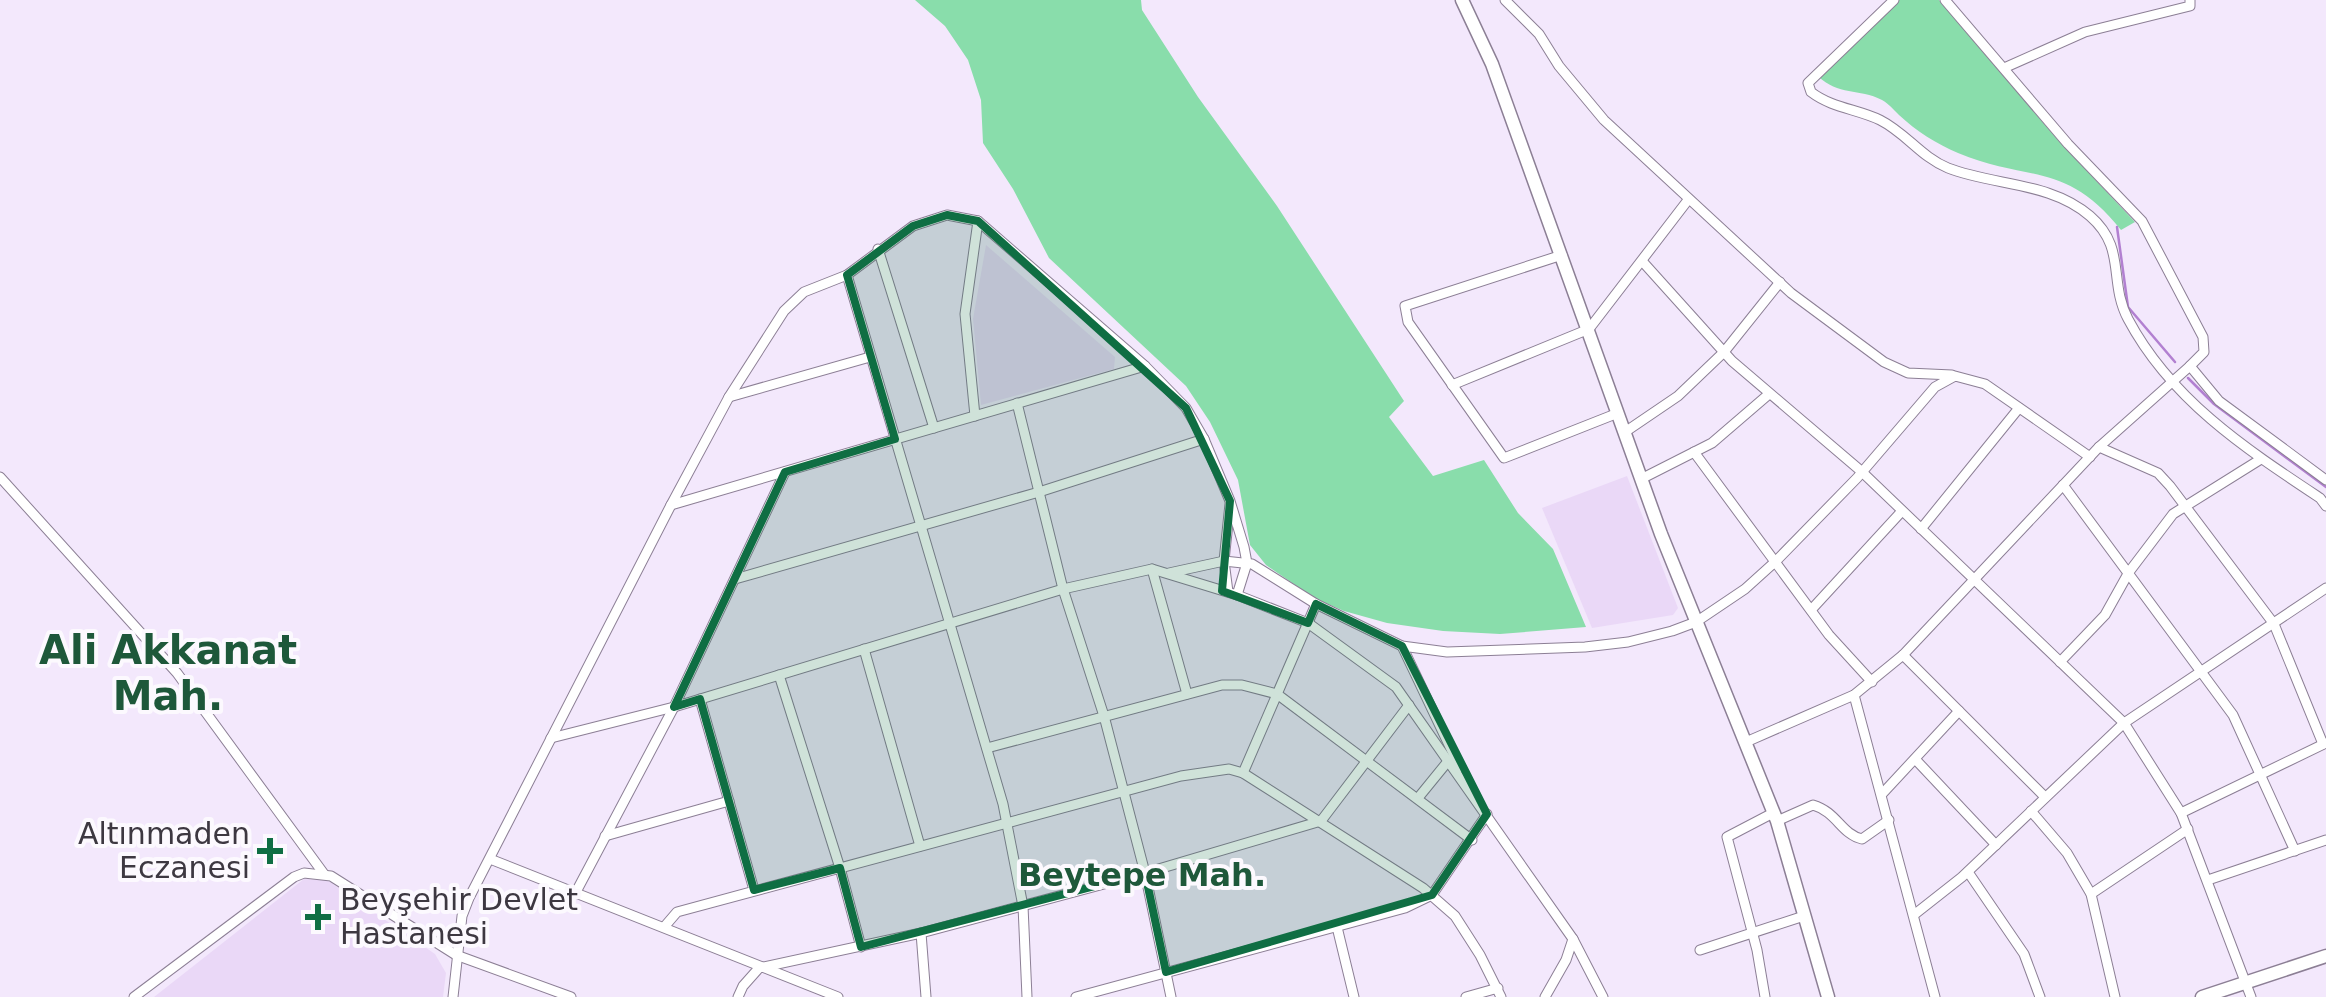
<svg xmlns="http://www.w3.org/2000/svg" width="2326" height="997" viewBox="0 0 2326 997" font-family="'DejaVu Sans',sans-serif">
<rect width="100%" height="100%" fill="#f3e8fc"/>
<!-- built -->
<g fill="#ead8f7">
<polygon points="986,245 1115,357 1114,369 981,405 973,319"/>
<polygon points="1627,476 1678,608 1673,615 1592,628 1542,508"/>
<polygon points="304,879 327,880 435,954 446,973 443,997 154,997"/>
</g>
<!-- green -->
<g fill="#89ddab">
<polygon points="915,0 1141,0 1142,10 1198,97 1277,206 1404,401 1389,417 1433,476 1484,460 1518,513 1553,549 1586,627 1500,634 1443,631 1387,623 1344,611 1314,598 1266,565 1250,545 1238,480 1210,422 1186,386 1049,258 1013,189 983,143 981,100 968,60 945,26"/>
<path d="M1896,0H1939L2058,140L2135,222L2121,230C2066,161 2027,182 1958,153C1937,144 1916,131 1899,115C1893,109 1889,104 1882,100C1859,88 1838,96 1818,76Z"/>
</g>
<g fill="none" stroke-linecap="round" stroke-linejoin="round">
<!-- stream -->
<g stroke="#b280d1" stroke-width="2.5">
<polyline points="2117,227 2128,307 2175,362"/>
<polyline points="2188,378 2214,404 2326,487"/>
</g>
<!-- street casing -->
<g stroke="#8c7f95" stroke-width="11">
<g id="street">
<polyline points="1505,0 1539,34 1559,66 1604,120 1791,293 1884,362 1908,373 1952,375"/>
<path d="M1894,0L1808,83L1811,92C1832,108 1857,109 1880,120C1906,133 1921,157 1948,168C1995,186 2051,182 2090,216C2127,248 2108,281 2128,319C2171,400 2246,449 2320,498L2326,506"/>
<polyline points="1945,0 2068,144 2142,221 2203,337 2204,352 2190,366"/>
<polyline points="2004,68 2085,32 2190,6 2190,0"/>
<polyline points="878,249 934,428"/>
<polyline points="1562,255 1405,306 1408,322 1504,458 1618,413"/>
<polyline points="1642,261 1732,361 1861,471 2124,723 2181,813 2251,997"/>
<polyline points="847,275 1003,804 1023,906 1027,997"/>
<polyline points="1452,385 1589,329 1688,200"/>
<polyline points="729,397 870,357"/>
<polyline points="1017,403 1063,589 1104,716 1145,873 1171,997"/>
<polyline points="975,416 965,314 978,221"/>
<polyline points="1625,432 1678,396 1724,352 1780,282"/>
<polyline points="2099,447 2158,473 2170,486 2274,624 2323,744"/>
<polyline points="1694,452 1829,635 1872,682"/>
<polyline points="0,477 177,673 324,874"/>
<polyline points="1641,479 1712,443 1769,394"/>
<polyline points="2063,485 2233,715 2295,851"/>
<polyline points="671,505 1145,366"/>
<polyline points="1921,529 2019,408"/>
<polyline points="1152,569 1187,694"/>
<polyline points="1169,573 1224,561 1252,564 1316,604 1402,646 1447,652 1585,647 1628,642 1672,631 1696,622 1745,589 1776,561 1857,478 1935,387 1955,376 1985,384 2090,457"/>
<polyline points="735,579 1039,492 1204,439"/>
<polyline points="1228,592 1224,561 1230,504"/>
<polyline points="1811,610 1902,511"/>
<polyline points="1402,646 1460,768"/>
<polyline points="864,649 920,846"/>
<polyline points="1903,655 2045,797"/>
<polyline points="2060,662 2105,615 2129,572 2173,514 2261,459"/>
<polyline points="779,675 840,868 861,947"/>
<polyline points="1854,695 1935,997"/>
<polyline points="700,699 754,890"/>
<polyline points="551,738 674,707 1063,589 1152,569 1237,595 1308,623 1396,687 1573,939 1566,960 1545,997"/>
<polyline points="1746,742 1854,695 1903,655 2099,447 2190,366 2219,401 2326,480"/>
<polyline points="987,748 1222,685 1242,685 1277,694 1472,840"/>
<polyline points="1915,759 1996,845"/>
<polyline points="1243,773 1316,604"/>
<polyline points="1882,794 1959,711"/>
<polyline points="1418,798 1449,760"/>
<polyline points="2031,811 2067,853 2091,894 2115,997"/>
<polyline points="2181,813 2326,743"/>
<path d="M1777,821L1813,805C1837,812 1841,834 1862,839L1889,820"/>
<polyline points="605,836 729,801"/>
<polyline points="490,859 838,997"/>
<polyline points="1968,872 2024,954 2040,997"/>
<polyline points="2208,880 2326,840"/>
<polyline points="576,892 674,707 785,472"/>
<polyline points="2091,894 2188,829"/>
<polyline points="1915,914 1962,877 2124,723 2326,588"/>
<polyline points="665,926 677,912 1181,776 1229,769 1243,773 1423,888 1455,916 1480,955 1501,997"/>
<polyline points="1337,927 1354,997"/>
<polyline points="921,933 926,997"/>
<polyline points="1573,939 1603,997"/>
<polyline points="1700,950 1804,916"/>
<polyline points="134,997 294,877 304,873 331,876 456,955 571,997"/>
<polyline points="453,997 462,916 469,898 671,505 729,397 784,311 804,292 847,275 913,226 947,215 978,221 1145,366 1186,408 1204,439 1230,501 1244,547 1247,563 1237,595"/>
<polyline points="738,997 743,986 759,968 921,933 1145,873 1321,821 1409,705"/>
<polyline points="1076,997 1405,908 1432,895 1487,814"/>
<polyline points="1466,997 1498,988"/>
<polyline points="1765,997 1757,950 1727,837 1773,813"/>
</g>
</g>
<!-- secondary casing -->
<g stroke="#8c7f95" stroke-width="15">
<g id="secondary">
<polyline points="1462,0 1492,64 1661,534 1777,821 1828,997"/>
<polyline points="2202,997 2326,956"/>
</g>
</g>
<!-- street -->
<use href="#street" stroke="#fff" stroke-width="9"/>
<!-- secondary -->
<use href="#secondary" stroke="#fff" stroke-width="12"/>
</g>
<!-- marked area -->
<path fill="#0f6e43" fill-opacity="0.2" stroke="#0f6e43" stroke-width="8" stroke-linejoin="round" d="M947,215L978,221L1186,408L1230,501L1222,591L1308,623L1316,604L1402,646L1487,814L1432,895L1166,972L1145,873L861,947L840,868L754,890L700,699L674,707L785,472L895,439L847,275L913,226Z"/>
<!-- markers -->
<g fill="#0f6e43" stroke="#fcf9fe" stroke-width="4">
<path d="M265 836h10v10h10v10h-10v10h-10v-10h-10v-10h10z"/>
<path d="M313 902h10v10h10v10h-10v10h-10v-10h-10v-10h10z"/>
</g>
<g text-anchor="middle" stroke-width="8" stroke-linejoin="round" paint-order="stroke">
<!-- poi labels -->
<g font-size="30" fill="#3d3841" stroke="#fcf9fe" text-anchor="end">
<text x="250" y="844">Altınmaden<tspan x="250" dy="34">Eczanesi</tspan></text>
<text x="340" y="910" text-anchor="start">Beyşehir Devlet<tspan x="340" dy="34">Hastanesi</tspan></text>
</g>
<!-- neighbourhood labels -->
<g font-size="32" font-weight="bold" fill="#1e583a" stroke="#fcf9fe">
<text x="1142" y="886">Beytepe Mah.</text>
</g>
<!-- district labels -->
<g font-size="40" font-weight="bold" fill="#1e583a" stroke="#fcf9fe">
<text x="168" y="664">Ali Akkanat<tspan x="168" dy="46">Mah.</tspan></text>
</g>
</g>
</svg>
